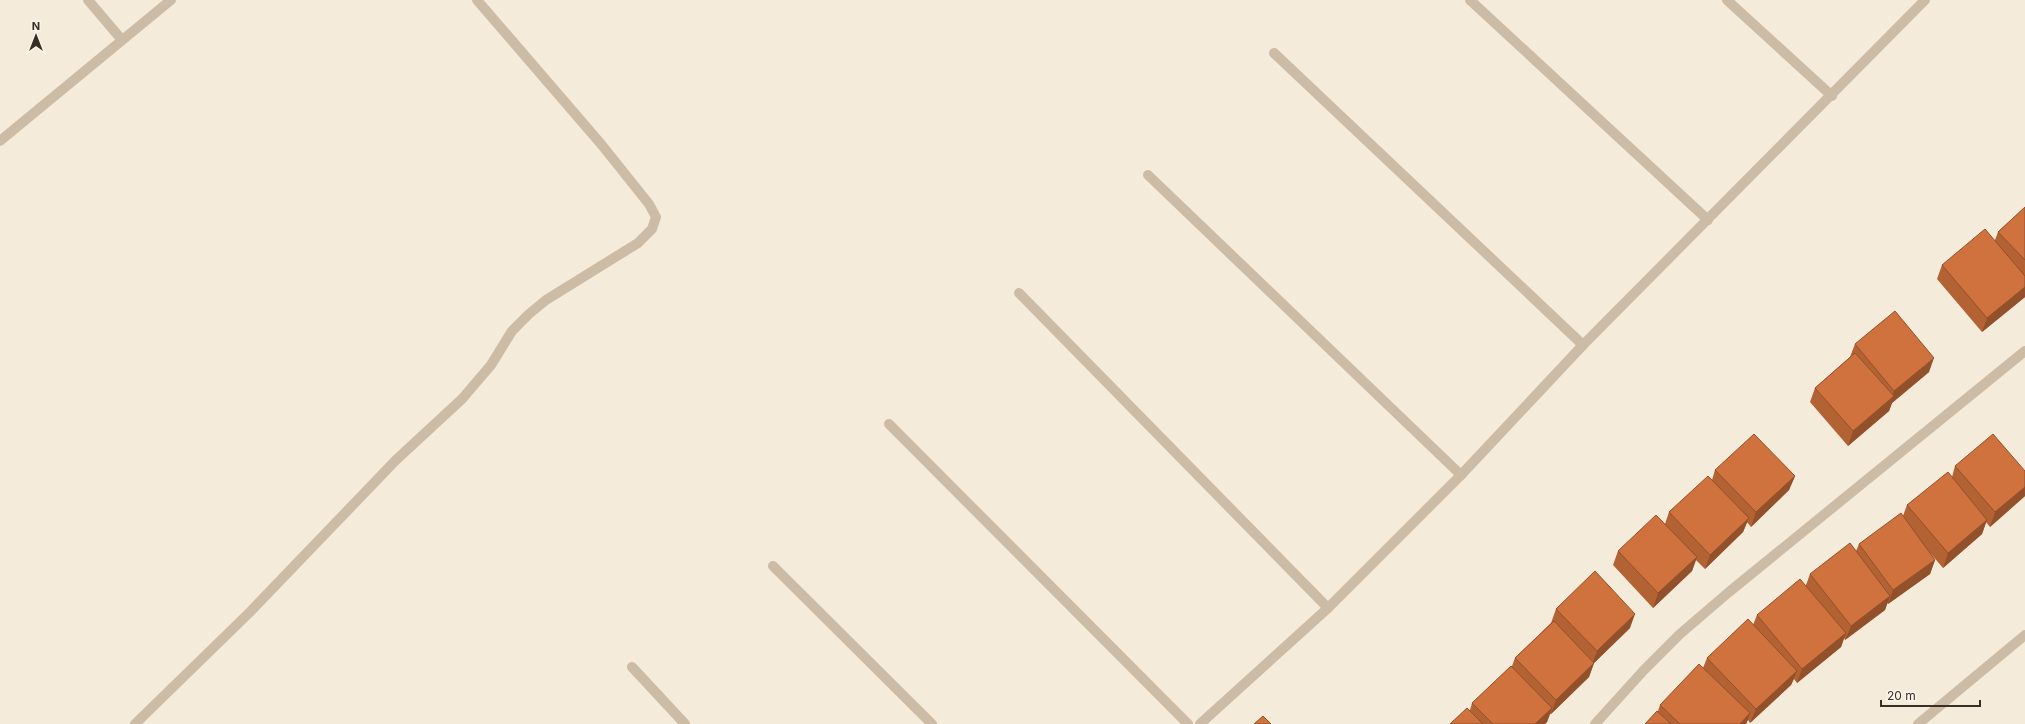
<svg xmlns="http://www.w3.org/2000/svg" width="2025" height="724" viewBox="0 0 2025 724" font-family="Inter,sans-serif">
<rect width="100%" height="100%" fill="#f4ebdb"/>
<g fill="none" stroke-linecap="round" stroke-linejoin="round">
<!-- minor -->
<g stroke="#cdbca5" stroke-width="10">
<polyline points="88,0 122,40"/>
<polyline points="1470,0 1708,220"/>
<polyline points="1727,0 1832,96"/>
<polyline points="1274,53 1583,345"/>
<polyline points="0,141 171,0"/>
<polyline points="1148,175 1461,475"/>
<polyline points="1019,293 1328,608"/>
<polyline points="889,424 1188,724"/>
<polyline points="773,566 932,724"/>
<polyline points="632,667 685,724"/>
<polyline points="135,724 250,612 396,460 462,399 491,365 512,331 529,314 546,300 638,243 652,229 656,217 649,204 601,144 477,0"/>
<polyline points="1200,724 1328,608 1461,475 1583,345 1925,0"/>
<polyline points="1595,724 1644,670 1680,634 1729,592 2025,351"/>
<polyline points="1918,724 2025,635"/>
</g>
</g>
<!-- wall -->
<g fill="#b36234">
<polygon points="2025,207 2025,297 1982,332 1937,279 1942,265 1995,240 1998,232"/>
<polygon points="1855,344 1929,372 1892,403 1889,411 1848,446 1810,402 1815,388 1850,357"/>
<polygon points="1955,466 2025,471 2025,496 1990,527 1986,522 1982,534 1943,568 1926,548 1935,560 1930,574 1888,604 1887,603 1885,610 1845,640 1844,638 1841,647 1797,683 1794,679 1791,685 1750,723 1748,720 1746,724 1645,724 1658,711 1660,705 1703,668 1707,658 1753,625 1757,615 1806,585 1810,574 1856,551 1859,544 1903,516 1907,505 1952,477"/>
<polygon points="1715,470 1795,476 1789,490 1751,527 1747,522 1743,532 1705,569 1696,560 1692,571 1653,608 1613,565 1618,551 1665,524 1669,512 1712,480"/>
<polygon points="1556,609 1630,628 1594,663 1589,677 1551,714 1550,714 1547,722 1545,724 1450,724 1470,710 1472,703 1512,666 1515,658 1551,623"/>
</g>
<!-- shaded-wall -->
<g fill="#92502b">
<polygon points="2025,287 2025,297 1982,332 1987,318"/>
<polygon points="1934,358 1929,372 1892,403 1889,411 1848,446 1853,431 1891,399 1894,391"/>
<polygon points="1795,476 1789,490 1751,527 1756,512"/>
<polygon points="2025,487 2025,496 1990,527 1995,512"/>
<polygon points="1749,518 1743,532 1705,569 1710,555"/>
<polygon points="1987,520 1982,534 1943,568 1948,553"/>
<polygon points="1697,557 1692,571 1653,608 1658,593"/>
<polygon points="1935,560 1930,574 1888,604 1893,590"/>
<polygon points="1890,596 1885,610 1845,640 1851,626"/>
<polygon points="1635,614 1630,628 1592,665 1597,651"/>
<polygon points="1846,633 1841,647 1797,683 1802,669"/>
<polygon points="1594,663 1589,677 1551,714 1556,700"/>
<polygon points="1797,671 1791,685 1750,723 1756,709"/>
<polygon points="1552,708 1547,722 1545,724 1535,724"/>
<polygon points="1750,713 1746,724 1740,724"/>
</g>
<!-- building -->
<g fill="#d0723d" stroke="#92502b">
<polygon points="2025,207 2025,260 1998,232"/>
<polygon points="1985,229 2025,276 2025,287 1987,318 1942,265"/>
<polygon points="1895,311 1934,358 1894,391 1855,344"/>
<polygon points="1855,353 1894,396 1853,431 1815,388"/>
<polygon points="1754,434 1795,476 1756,512 1715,470"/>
<polygon points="1993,434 2025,471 2025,487 1995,512 1955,466"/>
<polygon points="1948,472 1987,520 1948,553 1907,505"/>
<polygon points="1708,476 1749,518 1710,555 1669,512"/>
<polygon points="1901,513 1935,560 1893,590 1859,544"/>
<polygon points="1656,515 1697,557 1658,593 1618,551"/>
<polygon points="1850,543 1890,596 1851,626 1810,574"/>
<polygon points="1595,571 1635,614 1597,651 1556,609"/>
<polygon points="1800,579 1846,633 1802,669 1757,615"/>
<polygon points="1748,619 1797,671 1756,709 1707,658"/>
<polygon points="1554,621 1594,663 1556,700 1515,658"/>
<polygon points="1699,664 1750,713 1740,724 1680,724 1660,705"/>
<polygon points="1511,666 1552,708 1535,724 1493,724 1472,703"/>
<polygon points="1467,708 1483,724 1450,724"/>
<polygon points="1657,711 1671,724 1645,724"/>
<polygon points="1263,716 1271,724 1254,724"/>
</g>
<!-- north arrow -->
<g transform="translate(36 36)" stroke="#fbf4e8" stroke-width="3" paint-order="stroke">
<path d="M0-3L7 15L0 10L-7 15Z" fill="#382f27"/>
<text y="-6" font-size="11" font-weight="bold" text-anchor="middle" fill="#382f27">N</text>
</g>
<!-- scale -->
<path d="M1881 700v6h99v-6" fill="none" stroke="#382f27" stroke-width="2"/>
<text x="1887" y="700" font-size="12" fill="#382f27" stroke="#fbf4e8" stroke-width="3" paint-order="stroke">20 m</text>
</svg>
